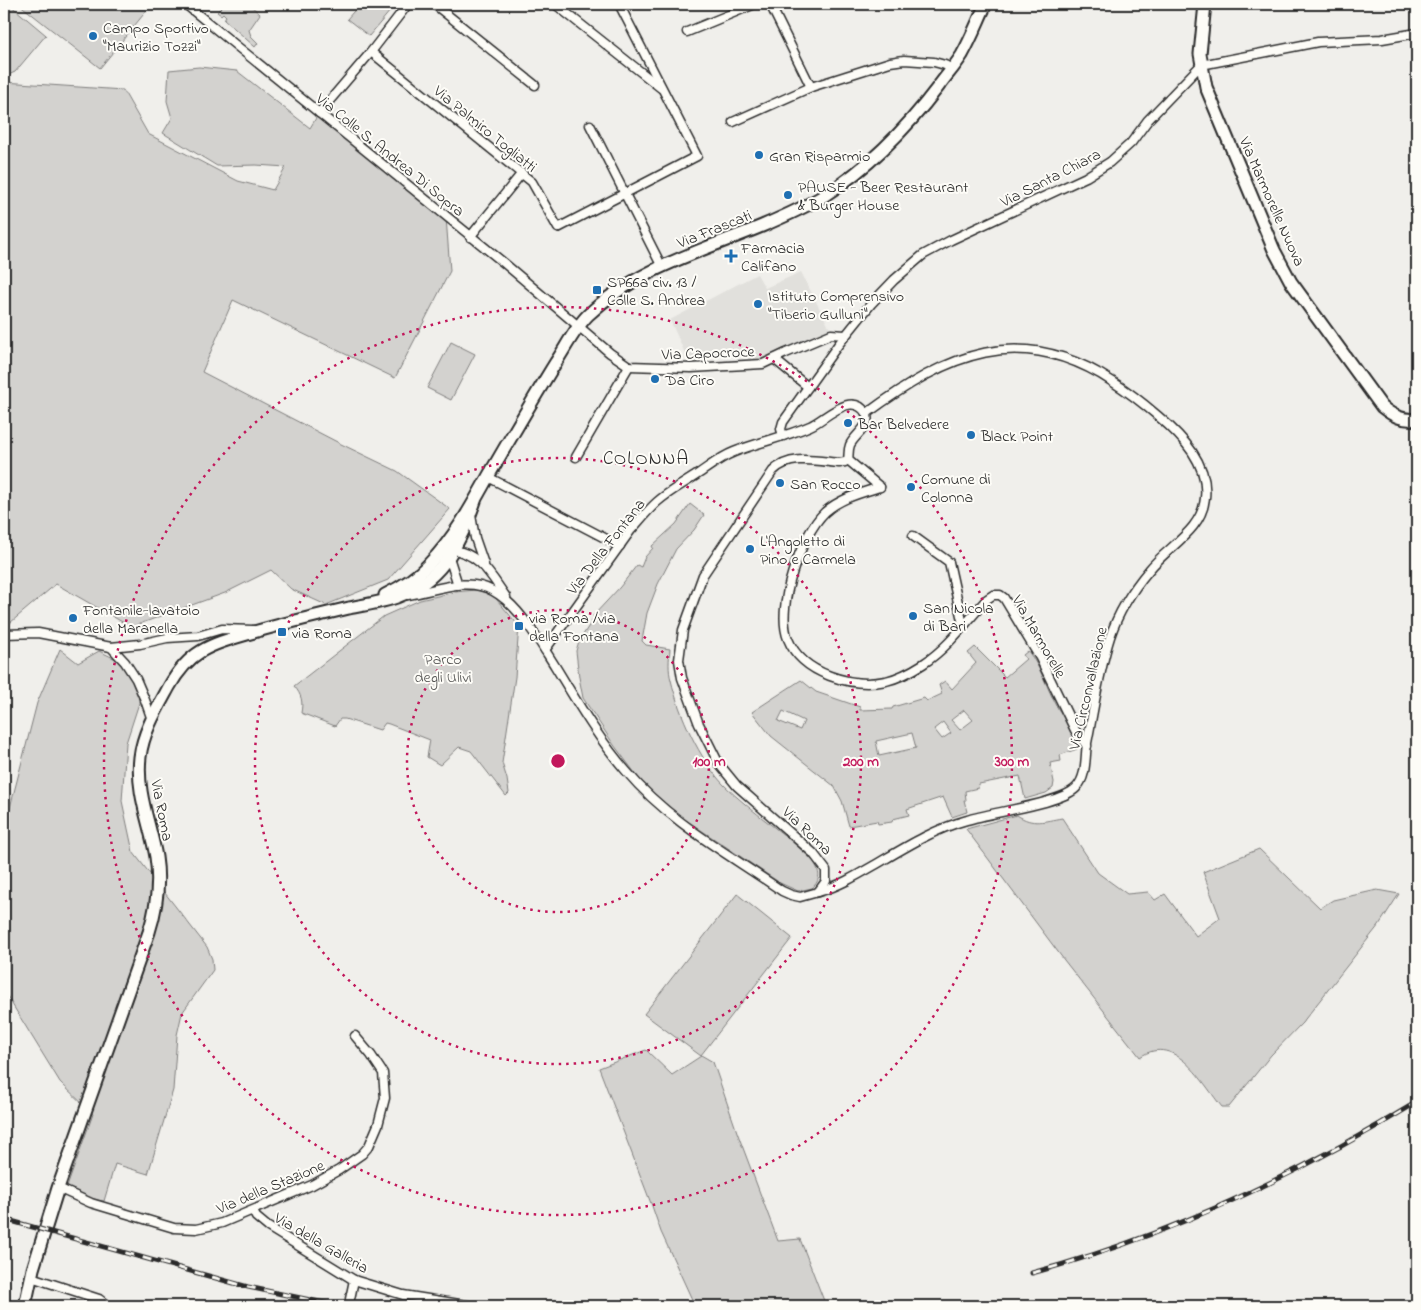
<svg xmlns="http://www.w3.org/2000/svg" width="1421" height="1310" viewBox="0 0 1421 1310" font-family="'Indie Flower',sans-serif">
<rect width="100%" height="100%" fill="#f0efeb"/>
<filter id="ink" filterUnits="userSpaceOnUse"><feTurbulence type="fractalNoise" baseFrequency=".02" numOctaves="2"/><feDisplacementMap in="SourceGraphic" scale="10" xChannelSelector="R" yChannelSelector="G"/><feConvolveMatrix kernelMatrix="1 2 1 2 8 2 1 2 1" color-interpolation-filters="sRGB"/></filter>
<g filter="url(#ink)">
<!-- built -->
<polygon fill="#e1e0dc" points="801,272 830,329 762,360 751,362 741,349 694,363 688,360 670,320 757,274 765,288"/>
<!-- green -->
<g fill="#d3d2cf" stroke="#7f7e7d" fill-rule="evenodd">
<polygon points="4,4 9,4 46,35 15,72 4,77"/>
<polygon points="19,4 152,4 100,68"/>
<polygon points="225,4 249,4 260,14 249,30 251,36 258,43 255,47 224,19 226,16 223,13 221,15 217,12"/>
<polygon points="360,4 396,4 369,36 347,19"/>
<polygon points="199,67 237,71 310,128 319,113 446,217 450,271 395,378 233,300 202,372 341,444 397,471 450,509 388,580 326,605 291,589 271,570 225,593 131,627 56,584 4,628 4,82 123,90 148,134 238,181 273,190 286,167 256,165 217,166 163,133 172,118 167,101 169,70"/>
<polygon points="451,342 475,354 451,400 427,388"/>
<path d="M690,504L704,515L694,530L676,549L658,584L647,613L642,641L646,645L670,649C669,659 668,670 671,680C679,714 699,759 724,785C752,813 787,834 814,862C820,872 821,880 812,888L798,891L780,883L680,816L644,785L614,745L583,698L579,677L576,651L579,641L594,618L593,616L620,587L637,565L641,567L645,557L653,548L652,546L676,524Z"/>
<path d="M476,590L492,594L519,626L515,677L502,763L507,779L509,793L506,796L471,751L459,747L440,765L427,757L430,740L389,724L385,723L380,730L345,719H340L335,726L301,713C303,702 302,695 294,686L384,616L420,600L455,592Z"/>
<path d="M975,647L1005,677L1026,659L1023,655L1028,651C1041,668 1047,688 1057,707C1065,720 1075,733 1077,749L1060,755L1061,761L1050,763L1054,782L1053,788L1046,793L1025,799L1020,776L979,784L978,788L965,791L966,800H964L967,812L952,817L943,797L907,809L909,815L893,819L892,822L878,824L877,821L849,826L842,801L834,786L771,736L752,712L801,680L816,692L860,707V710L892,709L893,707L924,698L927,701L942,694L939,685L945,681L952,689L976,663L968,653ZM964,710L973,720L960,730L951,720ZM783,711L804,721L800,730L778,721ZM943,722L951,733L942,739L934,729ZM912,733L916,748L879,756L876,741Z"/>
<polygon points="60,649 78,663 99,651 124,663 138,690 139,703 126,743 122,801 133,852 207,947 212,959 213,970 182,1013 177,1035 173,1090 148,1174 115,1164 104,1201 89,1199 67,1187 93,1114 60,1082 4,991 4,831 37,703"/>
<path d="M1017,815C1033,826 1044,821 1062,818L1098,873L1127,894L1148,892L1155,900L1165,894L1196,936L1220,918L1203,872L1259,849L1320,908L1333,900L1377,890L1399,894L1379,925L1302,1023L1271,1055L1229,1107H1222C1203,1084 1176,1032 1140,1057L1064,960L966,829Z"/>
<polygon points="737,894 792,938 701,1055 713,1062 737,1132 778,1241 800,1239 826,1306 695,1306 661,1232 652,1206 599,1068 646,1050 672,1075 701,1056 644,1014"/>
</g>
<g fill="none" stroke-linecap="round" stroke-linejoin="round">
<!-- street casing -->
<g stroke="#2b2b2b" stroke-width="11">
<g id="street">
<polyline points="185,4 504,263 610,353 629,366 691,368 763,364 786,353 831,334 845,335"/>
<polyline points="434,4 535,85"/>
<polyline points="555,4 661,88"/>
<polyline points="770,4 811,87"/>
<polyline points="687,32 755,4"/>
<polyline points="371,52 532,182 558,228 697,156 619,4"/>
<polyline points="319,113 371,52 408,4"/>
<polyline points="733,122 811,87 890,62 904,60 934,62 945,65 952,69"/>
<polyline points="590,125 662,267"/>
<polyline points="470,237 522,173"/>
<polyline points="774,359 808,387"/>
<polyline points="783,436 781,429 783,422 838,345 871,304 894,280 923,255 951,240 1086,177 1110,162 1131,143 1148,120 1201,65 1318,42 1382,39 1417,33"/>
<polyline points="576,457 629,366"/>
<polyline points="848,460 880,487"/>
<polyline points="488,477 620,546"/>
<path d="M880,487C861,493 841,498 825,512C801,535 775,607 788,639C802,674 852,688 886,681C899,678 912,671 923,664C949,647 967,621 987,599L993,595H1000L1004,598L1040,658L1075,730L1087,746"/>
<polyline points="471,515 475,538 484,564"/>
<polyline points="913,536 949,562 963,625"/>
<path d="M449,549C480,553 490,574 506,597"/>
<polyline points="448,554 458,585"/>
<path d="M408,595C435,591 467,576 493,591C519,605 539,641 555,666C577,702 599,740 627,772C669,822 729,854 782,891L791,895L800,897L818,892L826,881V870L813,853L737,786L719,764L699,724L682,678L679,660L683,630L703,575L773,471C790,454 817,461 839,463L845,462L848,460"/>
<polyline points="4,634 38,633 111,647 125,662 136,679 145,700 152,720"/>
<polyline points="111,647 140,644 167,638 198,636 222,629 253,630"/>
<path d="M545,650L631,530C640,520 648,510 657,502C669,491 685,483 698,474C710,466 721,457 734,452C759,442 785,437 810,426C825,420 851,390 866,413C873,425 854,435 850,445C848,450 849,455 848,460"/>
<path d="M818,892C839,886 856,876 875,865C904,848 934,829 967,820C992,812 1060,804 1076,788C1087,777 1085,757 1087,743C1094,708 1099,671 1110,637C1118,613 1133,589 1149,570C1168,546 1202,531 1205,498C1209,464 1183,437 1158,416C1144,404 1129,392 1113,382C1020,321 947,354 866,414"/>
<polyline points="58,1188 91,1203 174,1228 196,1229 222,1223 312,1185 339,1170 362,1154 369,1146 378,1125 385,1098 383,1073 371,1055 355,1036"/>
<polyline points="253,1211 256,1217 268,1227 354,1280 403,1295 472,1306"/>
<polyline points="31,1277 99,1299 108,1306"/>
<polyline points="350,1299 354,1280"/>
</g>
</g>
<!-- secondary casing -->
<g stroke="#2b2b2b" stroke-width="15">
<g id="secondary">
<path d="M1205,4L1200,54L1206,87L1274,250L1291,282L1382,407C1393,416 1403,421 1417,419"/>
<path d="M385,595C401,587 416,578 428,565C453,540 472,506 489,475C511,437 533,399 556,362C566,347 575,328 588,315C636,269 702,251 762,226C783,217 806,207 825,195C869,167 907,128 938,87C946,76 955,66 962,55C971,39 978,21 986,4"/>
<path d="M25,1306L33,1269L58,1188L149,932C157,907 160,883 156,857C150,823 136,792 140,757C143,732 157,709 169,687C189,651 209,645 247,634C281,624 315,616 349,608C368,604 387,602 404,594C444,577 462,539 475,501"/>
</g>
</g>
<!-- street -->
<use href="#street" stroke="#fdfcf7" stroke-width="8"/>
<!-- secondary -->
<use href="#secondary" stroke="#fdfcf7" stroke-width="11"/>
<!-- rail casing -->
<g stroke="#2b2b2b" stroke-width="5">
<g id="rail">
<polyline points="4,1219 248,1287 339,1306"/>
<path d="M1032,1273C1169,1236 1296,1176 1417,1102"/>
</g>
</g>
<!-- rail -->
<use href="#rail" stroke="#fdfcf7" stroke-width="3" stroke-dasharray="9" stroke-linecap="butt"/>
</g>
</g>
<!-- distance rings -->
<g fill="none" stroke="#c2185b" stroke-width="2.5" stroke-dasharray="2.5 5">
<circle cx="558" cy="761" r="151"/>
<circle cx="558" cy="761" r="303"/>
<circle cx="558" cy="761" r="454"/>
</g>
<!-- markers -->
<g fill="#1f6fb2" stroke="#fdfcf7" stroke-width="2">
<circle cx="93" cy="36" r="5"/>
<circle cx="759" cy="155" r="5"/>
<circle cx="788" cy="195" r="5"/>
<path d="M728.5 248.5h5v5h5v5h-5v5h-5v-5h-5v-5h5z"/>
<rect x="592" y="285" width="10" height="10" rx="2.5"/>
<circle cx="758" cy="304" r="5"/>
<circle cx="655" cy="379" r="5"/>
<circle cx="848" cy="423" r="5"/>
<circle cx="971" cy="435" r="5"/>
<circle cx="780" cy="483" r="5"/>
<circle cx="911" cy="487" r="5"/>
<circle cx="750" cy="549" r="5"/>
<circle cx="913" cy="616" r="5"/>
<circle cx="73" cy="618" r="5"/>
<rect x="514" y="621" width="10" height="10" rx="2.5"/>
<rect x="277" y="627" width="10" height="10" rx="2.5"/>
</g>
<g text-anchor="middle" stroke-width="4" stroke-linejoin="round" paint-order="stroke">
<!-- poi labels -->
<g font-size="16" fill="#2b2b2b" stroke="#fdfcf7" text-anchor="start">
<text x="103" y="33">Campo Sportivo<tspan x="103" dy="18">"Maurizio Tozzi"</tspan></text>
<text x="769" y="161">Gran Risparmio</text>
<text x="798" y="192">PAUSE - Beer Restaurant<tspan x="798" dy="18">&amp; Burger House</tspan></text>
<text x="741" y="253">Farmacia<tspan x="741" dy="18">Califano</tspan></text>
<text x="607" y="287">SP66a civ. 13 /<tspan x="607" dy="18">Colle S. Andrea</tspan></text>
<text x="768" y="301">Istituto Comprensivo<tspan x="768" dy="18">"Tiberio Gulluni"</tspan></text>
<text x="665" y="385">Da Ciro</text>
<text x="858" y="429">Bar Belvedere</text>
<text x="981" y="441">Black Point</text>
<text x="921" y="484">Comune di<tspan x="921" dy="18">Colonna</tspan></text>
<text x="790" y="489">San Rocco</text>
<text x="760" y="546">L'Angoletto di<tspan x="760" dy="18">Pino e Carmela</tspan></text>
<text x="923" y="613">San Nicola<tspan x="923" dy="18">di Bari</tspan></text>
<text x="83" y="615">Fontanile-lavatoio<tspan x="83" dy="18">della Maranella</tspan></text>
<text x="529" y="623">via Roma /via<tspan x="529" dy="18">della Fontana</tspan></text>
<text x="292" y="638">via Roma</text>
</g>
<!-- street labels -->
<g font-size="16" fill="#2b2b2b" stroke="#fdfcf7">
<text transform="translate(486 128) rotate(39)" y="6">Via Palmiro Togliatti</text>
<text transform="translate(391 154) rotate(39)" y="6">Via Colle S. Andrea Di Sopra</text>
<text transform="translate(1050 177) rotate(-27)" y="6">Via Santa Chiara</text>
<text transform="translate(1273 201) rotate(66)" y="6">Via Marmorelle Nuova</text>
<text transform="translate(714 228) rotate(-22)" y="6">Via Frascati</text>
<text transform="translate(708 352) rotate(-2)" y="6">Via Capocroce</text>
<text transform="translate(605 546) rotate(-52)" y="6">Via Della Fontana</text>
<text transform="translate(1040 636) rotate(60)" y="6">Via Marmorelle</text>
<text transform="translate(1087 688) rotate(-77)" y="6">Via Circonvallazione</text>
<text transform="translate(163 810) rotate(79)" y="6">Via Roma</text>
<text transform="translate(808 830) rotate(44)" y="6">Via Roma</text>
<text transform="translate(270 1186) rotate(-23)" y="6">Via della Stazione</text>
<text transform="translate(322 1242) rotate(30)" y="6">Via della Galleria</text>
</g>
<!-- park labels -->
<g font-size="16" fill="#555554" stroke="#fdfcf7">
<text x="443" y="664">Parco<tspan x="443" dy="18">degli Ulivi</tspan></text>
</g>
<!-- quarter labels -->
<g font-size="19" letter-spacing="1" fill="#2b2b2b" stroke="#fdfcf7">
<text x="646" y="464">COLONNA</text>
</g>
</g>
<circle cx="558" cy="761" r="8" fill="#c2185b" stroke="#fdfcf7" stroke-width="2.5"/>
<g font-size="15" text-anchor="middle" font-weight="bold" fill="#c2185b" stroke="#fdfcf7" stroke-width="4" stroke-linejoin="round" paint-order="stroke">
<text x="709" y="766">100 m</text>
<text x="861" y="766">200 m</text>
<text x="1012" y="766">300 m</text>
</g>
<!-- margin -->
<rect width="1421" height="1310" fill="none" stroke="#fdfcf7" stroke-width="20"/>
<rect x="10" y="10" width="1401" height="1290" fill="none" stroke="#2b2b2b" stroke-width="2" filter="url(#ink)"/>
</svg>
